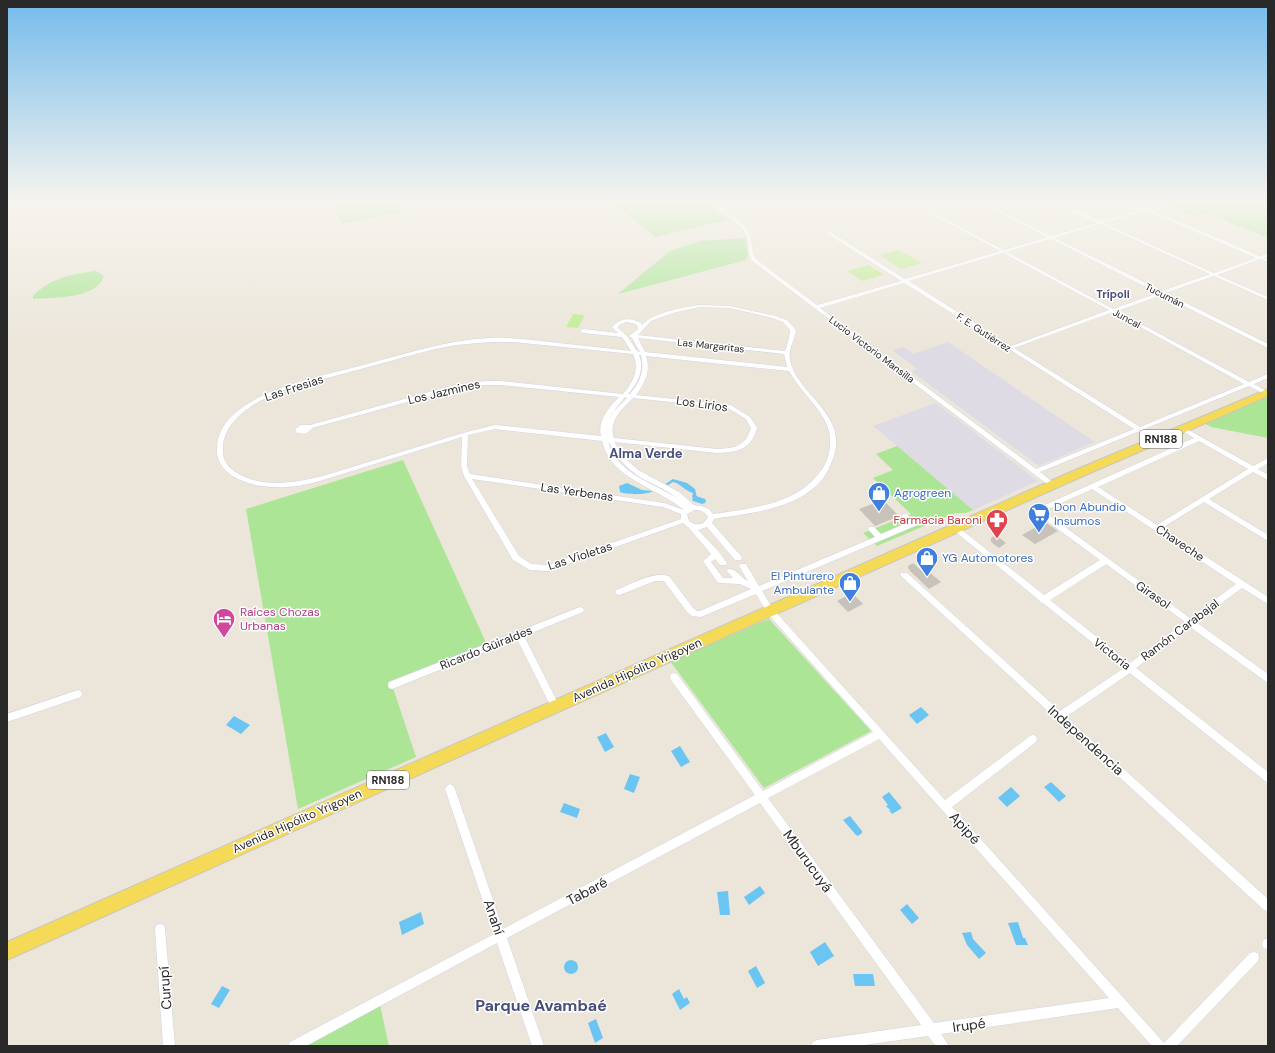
<svg xmlns="http://www.w3.org/2000/svg" width="1275" height="1053" viewBox="0 0 1275 1053" font-family="'DM Sans',sans-serif">
<rect width="100%" height="100%" fill="#ece6da"/>
<!-- industrial -->
<g fill="#dedbe4">
<polygon points="948,342 1021,392 1095,442 1039,466 911,371 917,369 892,350 904,347 914,354"/>
<polygon points="936,403 1038,481 973,510 873,426"/>
</g>
<!-- green -->
<g fill="#abe595">
<polygon points="330,200 393,200 402,212 342,224"/>
<polygon points="610,200 704,200 728,220 655,237"/>
<polygon points="1173,200 1268,201 1268,238 1206,213 1196,217 1166,204 1175,202 1183,205"/>
<polygon points="745,238 748,254 746,260 618,294 670,251 700,241"/>
<path d="M96,271L104,276C96,300 54,297 33,299V296C50,278 72,274 96,271Z"/>
<polygon points="1268,396 1268,438 1211,427 1204,423"/>
<polygon points="897,446 973,510 966,513 955,513 877,546 863,533 911,514 873,478 893,470 876,454"/>
<polygon points="403,460 488,647 392,685 416,757 298,809 246,509"/>
<polygon points="769,619 871,731 764,788 670,661"/>
<polygon points="380,1005 389,1046 303,1046"/>
</g>
<!-- pitch -->
<g fill="#bfec90">
<polygon points="899,250 922,263 901,269 879,255"/>
<polygon points="869,265 884,275 862,281 847,271"/>
<polygon points="573,314 585,315 578,328 566,327"/>
</g>
<!-- water -->
<g fill="#6ac5f2">
<path d="M673,479L687,483L695,489L697,498L695,500L692,497L693,493C685,491 680,483 673,482L668,485L665,484Z"/>
<path d="M627,483L642,490L653,491C647,495 627,495 620,492L619,486Z"/>
<polygon points="921,707 929,715 917,724 909,715"/>
<polygon points="234,716 250,725 241,734 226,725"/>
<polygon points="606,733 614,747 605,752 597,737"/>
<polygon points="680,746 690,762 681,767 671,751"/>
<polygon points="630,774 640,777 634,793 624,789"/>
<polygon points="1051,782 1066,796 1059,802 1044,787"/>
<polygon points="1011,787 1020,796 1007,807 998,798"/>
<polygon points="889,792 902,808 892,814 889,810 891,809 889,809 886,806 888,805 882,797"/>
<polygon points="564,803 580,809 577,818 560,812"/>
<polygon points="850,816 862,831 862,833 858,836 856,835 843,820"/>
<polygon points="760,886 765,893 749,905 744,897"/>
<polygon points="728,891 730,915 720,915 717,892"/>
<polygon points="907,904 919,918 912,924 900,910"/>
<polygon points="421,912 424,924 402,935 399,922"/>
<polygon points="1018,922 1023,938 1025,938 1028,945 1016,945 1008,923"/>
<polygon points="971,932 973,939 986,953 979,959 967,945 962,933"/>
<polygon points="825,942 834,956 818,966 810,952"/>
<circle cx="571" cy="967" r="7"/>
<polygon points="756,966 765,983 757,988 748,971"/>
<polygon points="853,974 873,974 875,986 855,986"/>
<polygon points="222,986 230,990 219,1008 211,1004"/>
<polygon points="679,989 684,999 687,997 690,1003 680,1010 672,994"/>
<polygon points="596,1019 603,1038 595,1043 588,1023"/>
</g>
<g fill="none" stroke-linecap="round" stroke-linejoin="round">
<!-- canal -->
<polygon fill="#6ac5f2" fill-rule="evenodd" points="696,496 705,499 706,501 705,503 702,504 693,501 692,499"/>
</g>
<!-- building -->
<g fill="#c7c2ba">
<polygon points="883,500 899,516 875,526 859,509"/>
<polygon points="1045,522 1058,531 1035,544 1022,535"/>
<polygon points="996,535 1006,543 999,548 991,542 991,538"/>
<polygon points="913,563 925,574 929,572 941,582 929,589 909,570 908,566"/>
<polygon points="852,593 863,604 848,612 837,601"/>
</g>
<g fill="none" stroke-linecap="round" stroke-linejoin="round">
<!-- street casing -->
<g stroke="#d0d2e3" stroke-width="1">
<g id="street">
<path d="M706,200H711C722,209 745,221 750,235C753,243 751,252 756,259L817,305L901,281L827,234V232H831L905,279L1000,251L929,213L928,209L934,208L920,200H925L938,206L964,200H971L931,211L1004,250L1047,237L974,200H979L1051,236L1096,223L1048,200H1053L1101,221L1142,209L1122,200C1131,200 1139,208 1147,208C1157,207 1167,200 1179,200L1150,209L1260,256L1268,254V257L1264,258L1268,259V262L1260,259L1218,275L1268,297V300L1214,276L1166,293L1268,344V348L1162,295L1117,311L1249,382L1268,374V378L1254,384L1268,392V394H1264L1249,386L1040,472L1056,485L1053,487H1051L752,261C746,252 750,242 745,233C738,220 717,211 706,200ZM1146,211L1256,258L1214,273L1104,223ZM1100,224L1210,274L1162,291L1055,238ZM1051,239L1158,293L1113,309L1007,252ZM1003,253L1109,310L1011,346L909,281ZM904,283L1007,348V349H1009L1134,429L1036,469L820,308ZM1113,312L1244,384L1140,427L1014,348Z"/>
<path d="M699,305L730,306L776,316L787,320L796,330C795,340 788,349 790,360C795,384 819,399 830,420C838,433 838,450 831,463C829,468 827,473 824,477C801,509 750,513 714,519L712,523L741,556L742,558L741,560H735L707,527L698,530L719,552L727,563L726,565H720L715,559L711,562L723,578H733L727,571L728,569C736,568 741,578 748,581L739,566L740,564H746L759,586L875,537L868,529L870,527H874L881,534L907,523L902,516L903,514H907L913,520L918,518L920,519L921,521L915,526L762,591L773,609L945,800L1030,736L1033,735L1036,736L1037,739L1036,742L952,807L1164,1043L1250,953L1254,952L1258,953L1259,957L1258,961L1177,1046H1152L1118,1008L941,1034L949,1046H936L928,1036L857,1046H811L813,1042L817,1040L921,1025L760,803L507,938L544,1046H532L497,943L306,1046H288L290,1042L494,934L445,789L447,786L450,784L453,786L455,789L503,929L755,795L671,680L670,677L671,674L674,673L677,674L763,791L873,732L767,613L756,594L701,617L692,616L687,612L664,581H655L622,594L619,595L616,594L615,592L616,590C632,584 652,571 669,576L693,608L697,611H700L751,589L740,584L718,583L703,561L711,554L689,528L683,523L548,571L530,570L513,560L464,476L461,466L462,437L326,479C313,483 299,487 285,487C260,489 215,480 217,448C217,435 224,423 234,414C265,386 323,376 363,365C405,354 446,340 490,338C510,337 530,340 550,342C577,345 604,348 631,351L622,337L583,333L580,331L583,329L618,333L612,327C620,318 631,317 641,323L642,325C654,312 681,308 699,305ZM699,307L730,308L772,318L783,322L790,330L789,338L785,351L638,335L651,321L673,313ZM626,322L632,323L637,325L638,329L629,336L632,338L640,352L637,351L627,336L618,328L619,325ZM638,338L784,354L787,367L645,352ZM490,342H513L633,354C640,370 633,382 623,394L500,381H485L455,385L310,425H301L295,429L297,433L305,434L311,430L312,428L455,389L485,385H500L619,397C609,407 597,421 601,436L495,425L463,433L323,476C294,483 260,489 234,471C227,466 223,460 223,451C222,438 228,427 237,418C250,404 270,396 287,389L431,350L456,345ZM639,355H641C645,371 640,382 630,394H628C638,382 645,370 639,355ZM646,356L789,371C799,390 819,406 827,425C832,438 831,452 825,464C803,504 754,508 713,514L709,509L701,506L694,505L679,492L638,470L627,460L616,445L615,442L717,453C738,452 751,450 757,428L750,417L731,405L636,395C645,383 651,371 646,356ZM625,397L627,398L614,411L607,422L613,412ZM633,398L728,408L746,419L751,428C745,447 735,448 717,449L614,438C608,421 622,409 633,398ZM495,429L602,441C611,480 657,487 684,510L664,503L470,474L467,466L468,435ZM608,441C617,458 629,472 647,481C657,486 668,491 677,498C653,483 616,473 608,441ZM472,479L663,507L681,514V519L548,565L531,564L519,556ZM694,510C700,510 705,511 708,517C704,526 696,526 689,521L687,514ZM879,739L1109,998L934,1023L768,798Z"/>
<path d="M1183,427L1253,466L1268,458V463L1258,469L1268,475V480L1253,472L1209,499L1268,535V541L1204,502L1162,528L1268,597V604L1242,588L1196,622L1268,674V683L1190,627L1136,668L1268,772V783L1265,781L1130,673L1066,717L1268,899V911L1264,910L900,575L901,573H907L1060,711L1124,668L1043,603L1040,602L1039,600L952,529L954,527H958L1044,595L1100,560L1036,513L1035,511L1036,509L1194,438L1181,430L1180,429ZM1199,441L1248,469L1157,525L1098,487ZM1092,489L1236,584L1190,618L1043,511ZM1106,564L1185,622L1130,663L1050,600Z"/>
<polygon points="580,607 583,608 584,610 583,612 524,636 558,703 559,706 558,709 555,710 552,709 517,639 392,689 389,688 388,685 389,682"/>
<polygon points="78,690 81,691 82,694 81,697 7,722 7,714"/>
<polygon points="160,924 164,925 165,929 175,1046 163,1046 155,929 156,925"/>
<polygon points="1268,938 1268,949 1267,949 1263,948 1262,944 1263,940"/>
</g>
</g>
<!-- primary casing -->
<g stroke="#c7c7c7" stroke-width="2">
<polygon id="primary" points="1268,389 1268,396 1081,477 7,960 7,942 1073,471"/>
</g>
<!-- street -->
<use href="#street" fill="#fff" fill-rule="evenodd"/>
<!-- primary -->
<use href="#primary" fill="#f4da57" fill-rule="evenodd"/>
</g>
<!-- sky -->
<linearGradient id="sky" x2="0" y2="1"><stop stop-color="#75bbec"/><stop offset="0.58" stop-color="#f6f4ee"/><stop offset="1" stop-color="#f6f4ee" stop-opacity="0"/></linearGradient>
<rect width="1275" height="347" fill="url(#sky)"/>
<!-- icons -->
<defs>
<g id="shop-pin" transform="scale(1.15)"><path d="M0 17L-7.5 6A9.5 9.5 0 1 1 7.5 6Z" fill="#3f7fe0" stroke="#fff"/><path d="M-5-2.5h2.3a2.7 3.5 0 0 1 5.4 0H5L5.5 6h-11ZM-1.5-2.5h3a1.5 2.3 0 0 0-3 0Z" fill="#fff"/></g>
<g id="supermarket-pin" transform="scale(1.15)"><path d="M0 17L-7.5 6A9.5 9.5 0 1 1 7.5 6Z" fill="#3f7fe0" stroke="#fff"/><path d="M-6-5.5h2.5l.6 2H6L4.5 2H-2.5L-4.4-4H-6ZM-1.5 3.2a1.3 1.3 0 1 0 .1 0ZM3 3.2a1.3 1.3 0 1 0 .1 0Z" fill="#fff"/></g>
<g id="pharmacy-pin" transform="scale(1.15)"><path d="M0 17L-7.5 6A9.5 9.5 0 1 1 7.5 6Z" fill="#e0444e" stroke="#fff"/><path d="M-2-6h4v4h4v4h-4v4h-4v-4h-4v-4h4Z" fill="#fff"/></g>
<g id="hotel-pin" transform="scale(1.15)"><path d="M0 17L-7.5 6A9.5 9.5 0 1 1 7.5 6Z" fill="#d1479c" stroke="#fff"/><path d="M-6-4.5h1.5V1H6V5H4.5V3h-9V5H-6ZM-4 0a1.8 1.8 0 1 1 3.6 0ZM.5 0V-2.5h3Q6-2.5 6 0Z" fill="#fff"/></g>
</defs>
<g fill-rule="evenodd">
<use href="#shop-pin" x="879" y="493"/>
<use href="#supermarket-pin" x="1039" y="514"/>
<use href="#pharmacy-pin" x="997" y="520"/>
<use href="#shop-pin" x="927" y="558"/>
<use href="#shop-pin" x="850" y="583"/>
<use href="#hotel-pin" x="224" y="619"/>
</g>
<g text-anchor="middle" stroke-width="3" stroke-linejoin="round" paint-order="stroke">
<!-- far-street labels -->
<g font-size="10" fill="#292929" stroke="#fff">
<text transform="translate(1165 295) rotate(27)" y="4">Tucumán</text>
<text transform="translate(1127 318) rotate(28)" y="4">Juncal</text>
<text transform="translate(984 332) rotate(33)" y="4">F. E. Gutiérrez</text>
<text transform="translate(711 345) rotate(6)" y="4">Las Margaritas</text>
<text transform="translate(872 349) rotate(37)" y="4">Lucio Victorio Mansilla</text>
</g>
<!-- far-neighbourhood labels -->
<g font-size="11" font-weight="bold" fill="#484e7b" stroke="#fff">
<text x="1113" y="298">Trípoli</text>
</g>
<!-- shield labels -->
<g fill="#fff" stroke="#696969" stroke-width="1">
<rect x="1140" y="430" width="42" height="18" rx="3"/>
<rect x="367" y="771" width="42" height="18" rx="3"/>
</g>
<g font-size="11" font-weight="bold" fill="#292929">
<text x="1161" y="443">RN188</text>
<text x="388" y="784">RN188</text>
</g>
<!-- street labels -->
<g font-size="12" fill="#292929" stroke="#fff">
<text transform="translate(294 388) rotate(-18)" y="4">Las Fresias</text>
<text transform="translate(444 392) rotate(-13)" y="4">Los Jazmines</text>
<text transform="translate(702 404) rotate(8)" y="4">Los Lirios</text>
<text transform="translate(577 492) rotate(8)" y="4">Las Yerbenas</text>
<text transform="translate(1180 543) rotate(34)" y="4">Chaveche</text>
<text transform="translate(580 556) rotate(-18)" y="4">Las Violetas</text>
<text transform="translate(1153 595) rotate(35)" y="4">Girasol</text>
<text transform="translate(1180 630) rotate(-37)" y="4">Ramón Carabajal</text>
<text transform="translate(486 648) rotate(-22)" y="4">Ricardo Güiraldes</text>
<text transform="translate(1112 654) rotate(38)" y="4">Victoria</text>
<text transform="translate(637 670) rotate(-24)" y="4">Avenida Hipólito Yrigoyen</text>
<text transform="translate(297 821) rotate(-24)" y="4">Avenida Hipólito Yrigoyen</text>
</g>
<!-- shop labels -->
<g font-size="12" fill="#366cbe" stroke="#fff" text-anchor="start">
<text x="894" y="497">Agrogreen</text>
<text x="1054" y="511">Don Abundio<tspan x="1054" dy="14">Insumos</tspan></text>
<text x="942" y="562">YG Automotores</text>
<text x="834" y="580" text-anchor="end">El Pinturero<tspan x="834" dy="14">Ambulante</tspan></text>
</g>
<!-- health labels -->
<g font-size="12" fill="#be3a42" stroke="#fff" text-anchor="end">
<text x="982" y="524">Farmacia Baroni</text>
</g>
<!-- hotel labels -->
<g font-size="12" fill="#b23c85" stroke="#fff" text-anchor="start">
<text x="240" y="616">Raíces Chozas<tspan x="240" dy="14">Urbanas</tspan></text>
</g>
<!-- neighbourhood labels -->
<g font-size="13" font-weight="bold" fill="#484e7b" stroke="#fff">
<text x="646" y="458">Alma Verde</text>
</g>
<!-- near-street labels -->
<g font-size="14" fill="#292929" stroke="#fff">
<text transform="translate(1086 740) rotate(42)" y="5">Independencia</text>
<text transform="translate(965 828) rotate(48)" y="5">Apipé</text>
<text transform="translate(808 861) rotate(54)" y="5">Mburucuyá</text>
<text transform="translate(587 891) rotate(-28)" y="5">Tabaré</text>
<text transform="translate(494 917) rotate(71)" y="5">Anahí</text>
<text transform="translate(165 988) rotate(-94)" y="5">Curupí</text>
<text transform="translate(969 1025) rotate(-8)" y="5">Irupé</text>
</g>
<!-- near-neighbourhood labels -->
<g font-size="16" font-weight="bold" fill="#484e7b" stroke="#fff">
<text x="541" y="1011">Parque Avambaé</text>
</g>
</g>
<!-- border -->
<rect width="1275" height="1053" fill="none" stroke="#292929" stroke-width="16"/>
</svg>
